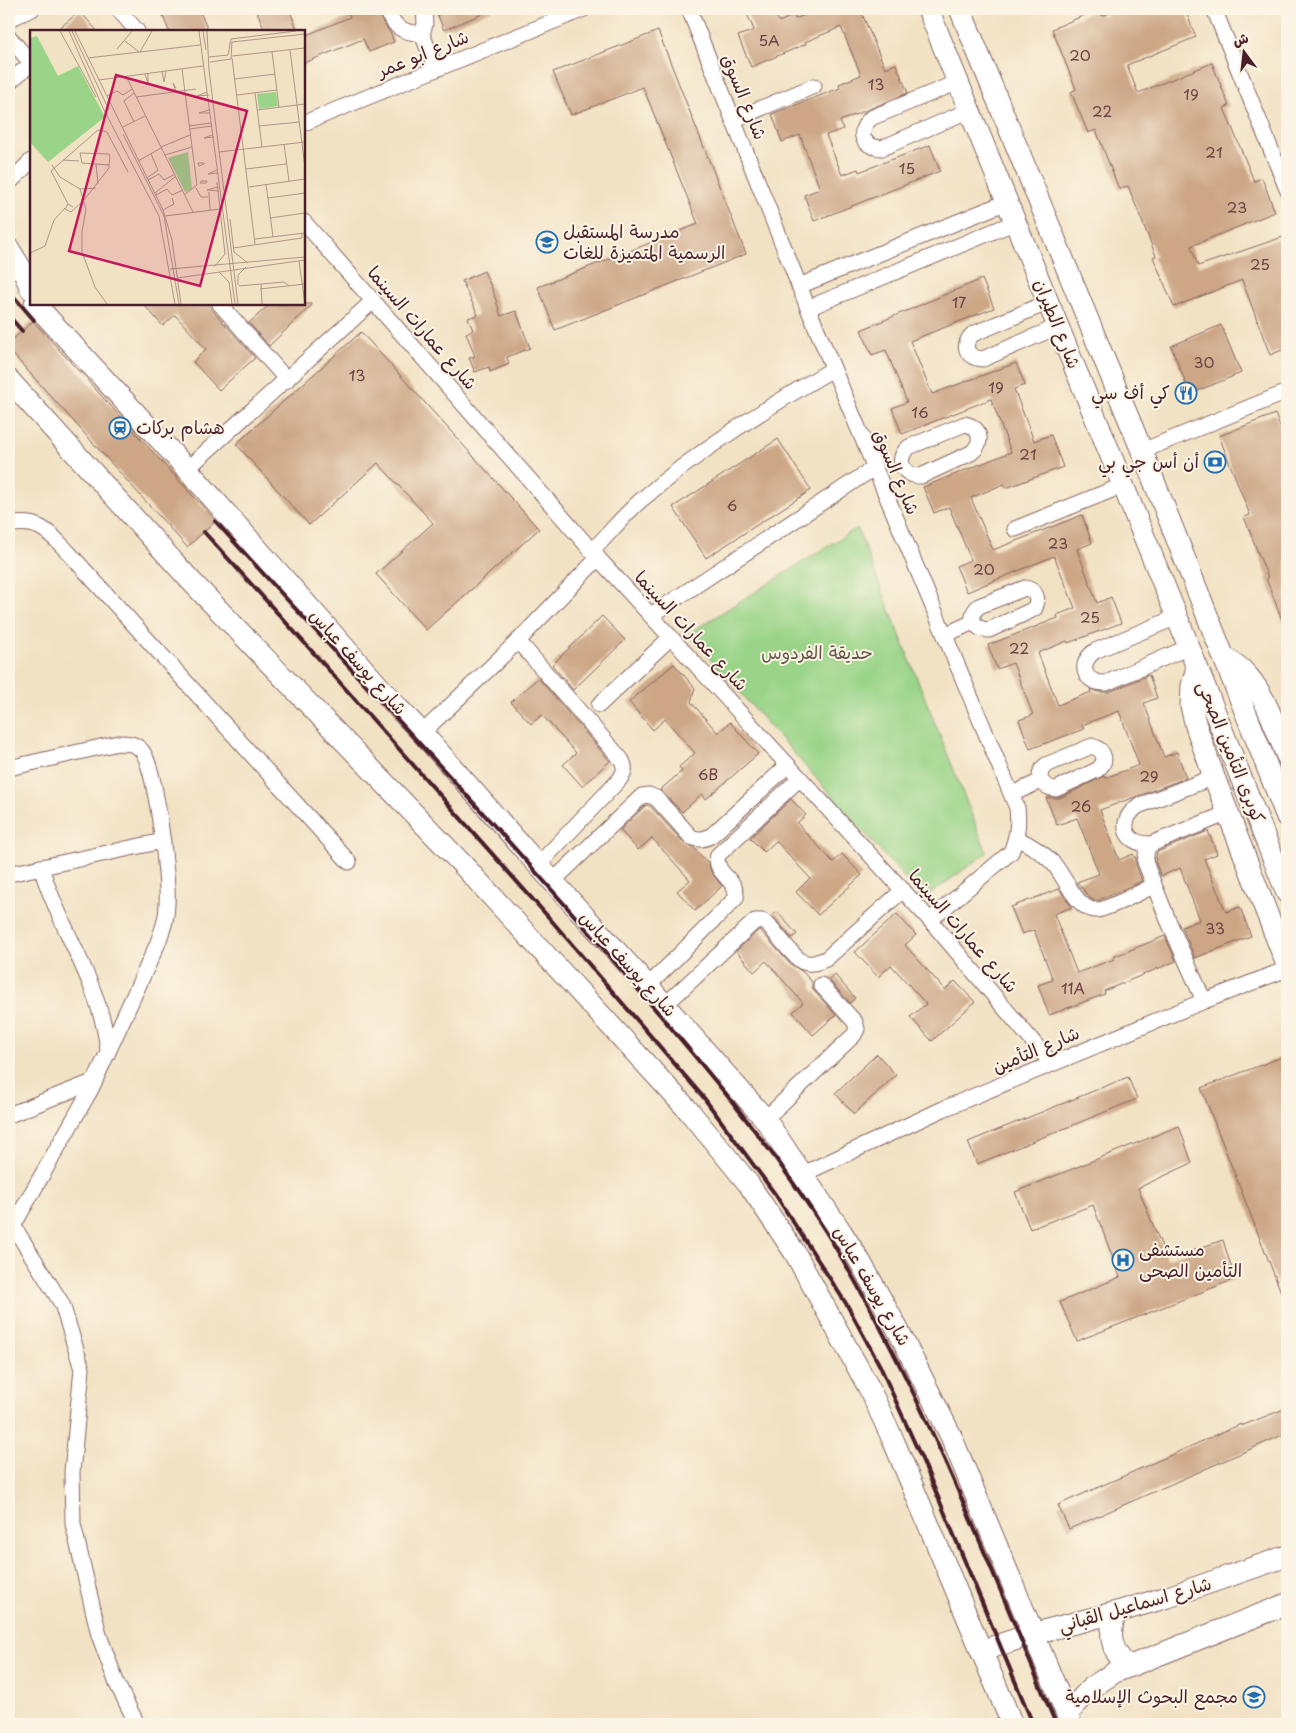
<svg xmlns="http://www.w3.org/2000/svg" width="1296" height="1733" viewBox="0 0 1296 1733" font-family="'Playpen Sans','Playpen Sans Arabic',sans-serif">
<rect width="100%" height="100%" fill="#fcf5e5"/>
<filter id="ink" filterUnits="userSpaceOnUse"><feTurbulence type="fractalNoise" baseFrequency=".02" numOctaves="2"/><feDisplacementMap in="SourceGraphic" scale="10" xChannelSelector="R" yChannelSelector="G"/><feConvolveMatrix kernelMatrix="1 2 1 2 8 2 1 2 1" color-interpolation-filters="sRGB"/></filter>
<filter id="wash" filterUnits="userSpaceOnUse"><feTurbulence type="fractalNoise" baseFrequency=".0096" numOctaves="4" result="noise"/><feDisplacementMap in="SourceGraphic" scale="20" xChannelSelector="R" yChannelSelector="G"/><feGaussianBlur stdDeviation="1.12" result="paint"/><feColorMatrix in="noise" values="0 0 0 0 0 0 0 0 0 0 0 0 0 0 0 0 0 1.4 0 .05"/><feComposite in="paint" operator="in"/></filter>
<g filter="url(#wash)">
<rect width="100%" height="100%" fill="#f2e2c4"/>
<!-- green -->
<polygon fill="#9ad488" stroke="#727a5a" points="857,528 987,853 923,899 688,634"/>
<g id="blocks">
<!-- building -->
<g fill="#cca685">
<polygon points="160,9 199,9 208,31 169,31"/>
<polygon points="256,9 289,9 298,31 265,31"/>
<polygon points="347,9 377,9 381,20 390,32 394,42 369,52 363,39 304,63 304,36 350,17"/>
<polygon points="435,9 494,9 444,30"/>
<polygon points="745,9 773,9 779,22 794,15 795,19 819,9 860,9 885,68 896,64 908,93 840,121 843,129 826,135 842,175 858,169 859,172 930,145 940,171 814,221 804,195 820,189 800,135 782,142 772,114 840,88 839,84 861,75 841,27 805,42 806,44 751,67 738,36 754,30"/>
<polygon points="1099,9 1102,16 1120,9 1185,9 1196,37 1127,65 1138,93 1212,63 1229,106 1224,108 1254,181 1262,178 1275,212 1191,246 1198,266 1283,237 1287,249 1287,348 1270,355 1242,280 1174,307 1153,257 1156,256 1128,186 1119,189 1096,130 1088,133 1071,92 1076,89 1052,29"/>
<polygon points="80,11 97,31 56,31"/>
<polygon points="658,31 746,254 555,330 538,287 698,224 643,87 571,115 553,72"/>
<polygon points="484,271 493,291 501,316 516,311 530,348 507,357 509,364 490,372 489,367 475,372 469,358 475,356 466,333 473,330 468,318 478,315 462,281"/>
<polygon points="982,279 994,308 910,341 932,394 1016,363 1025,385 1014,389 1034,441 1051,435 1063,467 1006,488 1004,484 971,498 993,550 1082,515 1092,543 1077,549 1097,603 1111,597 1121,623 1068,643 1067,641 1038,653 1058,705 1091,692 1090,689 1098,692 1109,692 1149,675 1157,698 1144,703 1164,757 1177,752 1186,778 1100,810 1119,860 1133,854 1135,858 1136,857 1136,865 1142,881 1099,900 1093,900 1089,897 1077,882 1099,874 1077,818 1057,825 1046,798 1060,798 1104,776 1105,778 1139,765 1119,711 1082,725 1084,729 1030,749 1019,720 1033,715 1013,663 997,669 988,645 1058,618 1057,615 1075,608 1054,556 967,592 956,566 971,560 949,507 934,513 923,487 1011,452 991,399 902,434 892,408 907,402 886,350 872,355 861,330"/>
<polygon points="143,304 207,304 255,358 219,390 193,362 206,349 175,315 163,326"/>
<polygon points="270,304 313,304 269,346 249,323"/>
<polygon points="33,321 216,521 187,547 9,350 9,343"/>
<polygon points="1221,325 1241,373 1190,394 1171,346"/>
<polygon points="361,332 539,529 426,630 376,574 433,523 378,463 309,525 236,444"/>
<polygon points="1275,414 1287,444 1286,630 1266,578 1268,578 1244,517 1250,515 1219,436"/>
<polygon points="778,439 811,490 706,558 673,507"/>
<polygon points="602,616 625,640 573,690 552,665"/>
<polygon points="674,664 695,688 691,702 718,733 730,722 758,754 706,799 702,794 682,812 660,790 682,771 679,767 695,753 665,719 653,730 629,702"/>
<polygon points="538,678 610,761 582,786 563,765 576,753 542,715 531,724 511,702"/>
<polygon points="791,799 806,815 797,823 833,862 842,854 862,875 818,915 796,892 810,878 776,841 764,852 750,838"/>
<polygon points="646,805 650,806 684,843 694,848 707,862 708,861 711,872 722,886 695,911 677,891 690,880 652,838 638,850 620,830"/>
<polygon points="1208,831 1217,854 1204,859 1226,912 1240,907 1251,936 1195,958 1182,927 1200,920 1180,868 1161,876 1155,861 1157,852"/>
<polygon points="1059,889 1072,907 1054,914 1077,973 1114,959 1113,957 1165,936 1176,961 1104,991 1105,994 1049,1015 1038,985 1053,980 1034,930 1022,934 1011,907"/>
<polygon points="777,912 797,934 792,938 772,916"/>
<polygon points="897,914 916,935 905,945 945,990 955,981 975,1002 932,1041 910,1017 926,1004 891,965 878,977 855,952"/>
<polygon points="759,930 762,932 789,963 803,972 812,982 812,987 814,991 836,1015 813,1035 793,1012 803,1003 766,961 754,972 736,951"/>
<polygon points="835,975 855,998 850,1003 829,980"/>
<polygon points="877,1054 896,1075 854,1114 835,1093"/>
<polygon points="1287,1055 1287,1305 1286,1305 1201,1088"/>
<polygon points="1128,1077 1137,1099 977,1164 968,1142"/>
<polygon points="1179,1126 1192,1163 1138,1188 1167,1259 1223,1240 1235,1279 1077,1341 1060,1302 1120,1277 1093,1205 1030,1229 1015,1192"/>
<polygon points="1287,1408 1287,1433 1069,1529 1058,1505 1241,1424 1241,1426"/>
</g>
</g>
</g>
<g filter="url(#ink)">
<use href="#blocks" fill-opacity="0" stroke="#856361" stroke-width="1"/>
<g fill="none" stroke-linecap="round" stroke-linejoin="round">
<!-- street casing -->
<g stroke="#856361" stroke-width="17">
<g id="street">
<polyline points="118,9 137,31"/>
<path d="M386,9C395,28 401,32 422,34"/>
<polyline points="424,9 425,24 422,34 436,69"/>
<path d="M689,9L808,308L1017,808C1019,825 1017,837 1011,852L930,920"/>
<polyline points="1214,9 1287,189"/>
<polyline points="9,19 32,9"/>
<polyline points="9,37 31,63"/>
<polyline points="9,82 31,64"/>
<path d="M958,82L871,118C856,132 862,147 882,148L970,110"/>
<polyline points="733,120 814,86"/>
<polyline points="304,123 584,9"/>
<polyline points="9,183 31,161"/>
<polyline points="304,222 598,558 930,920 1051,1063"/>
<polyline points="799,286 1007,202"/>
<path d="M1049,302L973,334C961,345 966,358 983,359L1059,326"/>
<polyline points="220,304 287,380"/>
<polyline points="808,308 1016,222"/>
<path d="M965,424C981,427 984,443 971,453L921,476C903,476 894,460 909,447Z"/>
<polyline points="1142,451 1287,392"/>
<polyline points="187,469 373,301"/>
<path d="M9,525C39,519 49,532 68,552L349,862"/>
<polyline points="1015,529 1124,485"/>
<path d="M592,551C608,535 623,516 640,501C699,450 766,408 833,369"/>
<path d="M1025,588C1036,590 1039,598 1035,608L1030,611L989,630C974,630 967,616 979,606Z"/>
<polyline points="651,615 874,468"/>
<path d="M1177,617L1095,651C1077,664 1084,684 1106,683L1189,647"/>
<polyline points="945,635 973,622"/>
<path d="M518,641L621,759C626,767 625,771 620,779L538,865"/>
<polyline points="599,705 671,637"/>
<polyline points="422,733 518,641 598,558"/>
<path d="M1092,746C1105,750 1108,762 1097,770L1056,789C1042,788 1034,775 1046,765Z"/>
<path d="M9,768L118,743C127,743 136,743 142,751C156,768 169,879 167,904C167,919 162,931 157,945L91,1089L9,1233"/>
<path d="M1214,777L1138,806C1117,821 1124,845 1151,844L1228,813"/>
<polyline points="1012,794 1041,781"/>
<path d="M1016,838C1029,844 1042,852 1052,862C1065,875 1076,911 1097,910C1106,910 1143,891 1153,886"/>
<polyline points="1151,844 1147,849 1145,862 1168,920 1204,1001"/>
<path d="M41,867C60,931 101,983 108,1051"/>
<polyline points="9,874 163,841"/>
<path d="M553,881L642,796L649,795L656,798L691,837C699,840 704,840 712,835L788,765"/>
<path d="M648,986L736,898C738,878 713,875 718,855L800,778"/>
<path d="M665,1005L755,921H762L768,924C775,932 795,959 803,962C811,965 818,962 826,959L903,890"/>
<polyline points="9,1115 95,1081"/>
<polyline points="765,1119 854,1035 857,1029 855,1022 821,985"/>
<polyline points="803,1174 943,1109 1204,1001 1287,969"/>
<polyline points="9,1219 62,1304 82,1369 72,1472 73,1524 99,1635 117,1684 137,1724"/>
</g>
</g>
<!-- secondary casing -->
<g stroke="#856361" stroke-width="23">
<g id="secondary">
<polyline points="928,9 1177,617 1287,893"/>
<polyline points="960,9 1142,451 1287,817"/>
<polyline points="9,249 25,275 31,289"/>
<polyline points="35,304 187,469 398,708 422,733 538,865 648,986 765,1119 842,1233 861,1263 896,1326 951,1436 1071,1724"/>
<polyline points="9,380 190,580 464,866 689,1111 748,1183 795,1253 869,1388 894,1442 1012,1724"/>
<path d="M1224,657C1230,661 1238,665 1243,671C1266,693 1275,728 1287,756"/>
<polyline points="1197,667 1192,686 1191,706 1196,726 1214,777 1287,965"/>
<path d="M1117,1612C1107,1633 1111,1650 1127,1666"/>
<polyline points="981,1651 1032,1634 1117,1612 1168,1597 1287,1556"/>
<polyline points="1067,1714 1091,1688 1115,1672 1287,1604"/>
</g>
</g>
<!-- street -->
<use href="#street" stroke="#fff" stroke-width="15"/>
<!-- secondary -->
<use href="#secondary" stroke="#fff" stroke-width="21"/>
<!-- rail -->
<g stroke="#4a1f2b" stroke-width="4">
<polyline points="9,291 34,320"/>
<polyline points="9,316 22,331"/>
<path d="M215,521C351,670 489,816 620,968C696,1057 773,1145 834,1245C925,1396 988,1562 1056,1724"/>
<polyline points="204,532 319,659 551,920 704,1098 775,1194 847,1305 880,1366 925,1466 1033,1724"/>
</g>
</g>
</g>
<!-- icons -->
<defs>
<g id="school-ring" transform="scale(1.125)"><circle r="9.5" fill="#fcf5e5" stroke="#1f6fb2" stroke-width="1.5"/><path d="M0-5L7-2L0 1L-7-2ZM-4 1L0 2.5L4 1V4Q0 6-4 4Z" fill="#1f6fb2"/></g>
<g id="restaurant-ring" transform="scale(1.125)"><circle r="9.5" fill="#fcf5e5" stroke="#1f6fb2" stroke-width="1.5"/><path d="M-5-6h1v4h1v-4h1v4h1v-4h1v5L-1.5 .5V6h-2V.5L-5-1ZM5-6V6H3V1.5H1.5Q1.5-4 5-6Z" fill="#1f6fb2"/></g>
<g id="station-ring" transform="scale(1.125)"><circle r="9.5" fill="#fcf5e5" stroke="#1f6fb2" stroke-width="1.5"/><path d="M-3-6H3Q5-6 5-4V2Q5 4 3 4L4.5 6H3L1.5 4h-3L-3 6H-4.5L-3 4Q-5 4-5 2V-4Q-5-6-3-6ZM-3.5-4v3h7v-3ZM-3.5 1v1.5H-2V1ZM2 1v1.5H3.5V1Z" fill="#1f6fb2"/></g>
<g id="bank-ring" transform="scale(1.125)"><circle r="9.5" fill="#fcf5e5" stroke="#1f6fb2" stroke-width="1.5"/><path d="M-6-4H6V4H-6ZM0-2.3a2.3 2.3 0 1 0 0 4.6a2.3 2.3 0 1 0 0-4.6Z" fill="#1f6fb2"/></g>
<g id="hospital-ring" transform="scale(1.125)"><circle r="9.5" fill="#fcf5e5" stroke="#1f6fb2" stroke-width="1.5"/><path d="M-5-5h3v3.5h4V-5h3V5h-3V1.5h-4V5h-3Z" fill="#1f6fb2"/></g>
<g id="university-ring" transform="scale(1.125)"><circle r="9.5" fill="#fcf5e5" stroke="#1f6fb2" stroke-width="1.5"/><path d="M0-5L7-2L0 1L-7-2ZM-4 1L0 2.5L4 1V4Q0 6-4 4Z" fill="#1f6fb2"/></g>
</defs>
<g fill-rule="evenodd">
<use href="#school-ring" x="547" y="242"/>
<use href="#restaurant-ring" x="1186" y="393"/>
<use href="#station-ring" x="120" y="428"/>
<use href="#bank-ring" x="1215" y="462"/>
<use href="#hospital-ring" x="1123" y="1260"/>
<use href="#university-ring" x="1254" y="1697"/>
</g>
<g text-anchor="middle" stroke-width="4" stroke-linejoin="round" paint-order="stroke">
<!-- number labels -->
<g font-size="15" fill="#6a4142">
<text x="769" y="46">5A</text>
<text x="1080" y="61">20</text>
<text x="876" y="90">13</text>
<text x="1191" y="100">19</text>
<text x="1102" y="117">22</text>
<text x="1214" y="158">21</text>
<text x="907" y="174">15</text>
<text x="1237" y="213">23</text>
<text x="1260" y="270">25</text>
<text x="959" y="308">17</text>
<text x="1204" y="368">30</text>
<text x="357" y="381">13</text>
<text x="996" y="393">19</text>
<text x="920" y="418">16</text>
<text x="1028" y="460">21</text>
<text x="732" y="511">6</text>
<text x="1058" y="549">23</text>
<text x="984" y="575">20</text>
<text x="1090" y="623">25</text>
<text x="1019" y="654">22</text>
<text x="708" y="780">6B</text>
<text x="1149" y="782">29</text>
<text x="1081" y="812">26</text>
<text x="1215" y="934">33</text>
<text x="1073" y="994">11A</text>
</g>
<!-- street labels -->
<g font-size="18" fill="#4a1f2b" stroke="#fcf5e5">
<text transform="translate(423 54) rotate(-22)" y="6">شارع ابو عمر</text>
<text transform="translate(744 97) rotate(68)" y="6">شارع السوق</text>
<text transform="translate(1057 324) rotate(68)" y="6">شارع الطيران</text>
<text transform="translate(422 328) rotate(49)" y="6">شارع عمارات السينما</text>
<text transform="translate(896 472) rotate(67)" y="6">شارع السوق</text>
<text transform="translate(691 631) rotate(47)" y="6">شارع عمارات السينما</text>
<text transform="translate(358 662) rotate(48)" y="6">شارع يوسف عباس</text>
<text transform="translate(1231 752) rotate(68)" y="6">كوبرى التأمين الصحى</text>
<text transform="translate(963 931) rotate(49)" y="6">شارع عمارات السينما</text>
<text transform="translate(628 964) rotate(48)" y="6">شارع يوسف عباس</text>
<text transform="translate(1036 1050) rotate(-23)" y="6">شارع التأمين</text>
<text transform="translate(872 1286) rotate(60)" y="6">شارع يوسف عباس</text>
<text transform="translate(1135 1605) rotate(-16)" y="6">شارع اسماعيل القباني</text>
</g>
<!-- poi labels -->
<g font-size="18" fill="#4a1f2b" stroke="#fcf5e5" text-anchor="start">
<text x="563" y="238">مدرسة المستقبل<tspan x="563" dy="21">الرسمية المتميزة للغات</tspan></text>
<text x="1170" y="399" text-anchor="end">كي أف سي</text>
<text x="136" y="434">هشام بركات</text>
<text x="1199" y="468" text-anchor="end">أن أس جي بي</text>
<text x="1139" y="1256">مستشفى<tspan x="1139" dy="21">التأمين الصحى</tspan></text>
<text x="1238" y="1703" text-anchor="end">مجمع البحوث الإسلامية</text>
</g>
<!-- park labels -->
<g font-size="18" fill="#625547" stroke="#fcf5e5">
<text x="817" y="659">حديقة الفردوس</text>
</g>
</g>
<!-- overview -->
<g transform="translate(30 30)">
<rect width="275" height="275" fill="#f2e2c4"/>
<path d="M7,6L28,46L48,36L75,87L18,132L0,112V8ZM246,62L248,76L229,79L227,64ZM158,122L162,159L155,162L138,128Z" fill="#9ad488"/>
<path fill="none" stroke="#af9487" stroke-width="1" d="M30,1L66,67M39,1L73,78L129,186L145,274M42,1L79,80M45,1L133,180L142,210L151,274M169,1L205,274M173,1L176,20M177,1L179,40L208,274M95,11L109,22M87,19L102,1M260,20L275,137M110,22L122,1M242,22L249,77M202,26L275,18M179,27L198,25L201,9L266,1M58,28L170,15M202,28L225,214M180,32L201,29L202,12L275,4M152,39L167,155L155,164M132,41L134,52L136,41M115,44L118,53V43M96,46L163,182M205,49L245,44M69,50L173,36M146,58L143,53L146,62M177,62L167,66L179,65M104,63L94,71L104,92M225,63L232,117M207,65L247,60M77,66L87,61L93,65L102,59M106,67L166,59M179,80L169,83H180M227,80L275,74M159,96L181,93M229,96L269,92M93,97L115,86M159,99L182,96M93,104L134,186L149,274M182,105L174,108L184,107M254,114L259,151M131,117L160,105M189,122L275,112M135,125L162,117M33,130L49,131M108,131L131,118M168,133H174V134L169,136ZM66,134L68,154M22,135L30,147L50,159L56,179L52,202V222L65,257L77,274M216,139L256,134M187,140L178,144L188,143M117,148L128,140L121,124M118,150L129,144L134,150L145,144M177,151L176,153H170L171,151ZM236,154L243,207M188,157L177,160L188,161M219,157L275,149M166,158L171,167H178M50,159L66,158M179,162L180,180M125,163L146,146M126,165L137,159L142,165L153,160M238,168L275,163M38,174L21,141L68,100L77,102L98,142M43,177L38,174L35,179L41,182L54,170L79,138V134L80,127L79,124L50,123L52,133L79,135M133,180L144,174L142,168M135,186L190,179M240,188L275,183M200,189L204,222L218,233M225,209L275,203M203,218L272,208V203M0,223L15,216L24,190L35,178M269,231L275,274M184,237L195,224L187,152M140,239L275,227M189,242L199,252L202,274M147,248L275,230M231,254L232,274M208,255V245L216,237M209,256L254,252L259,256M230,259L275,254"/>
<path fill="#c2185b" fill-opacity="0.15" stroke="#c2185b" stroke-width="2.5" d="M86,45L217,81L170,256L39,221Z"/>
<rect width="275" height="275" fill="none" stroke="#4a1f2b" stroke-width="2.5"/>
</g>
<!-- margin -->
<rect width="1296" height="1733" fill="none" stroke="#fcf5e5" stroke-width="30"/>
<!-- north arrow -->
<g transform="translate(1244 52) rotate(345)" stroke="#fcf5e5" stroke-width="4" paint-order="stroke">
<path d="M0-4L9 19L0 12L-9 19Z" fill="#4a1f2b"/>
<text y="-8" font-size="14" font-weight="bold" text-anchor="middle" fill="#4a1f2b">ش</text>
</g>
</svg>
